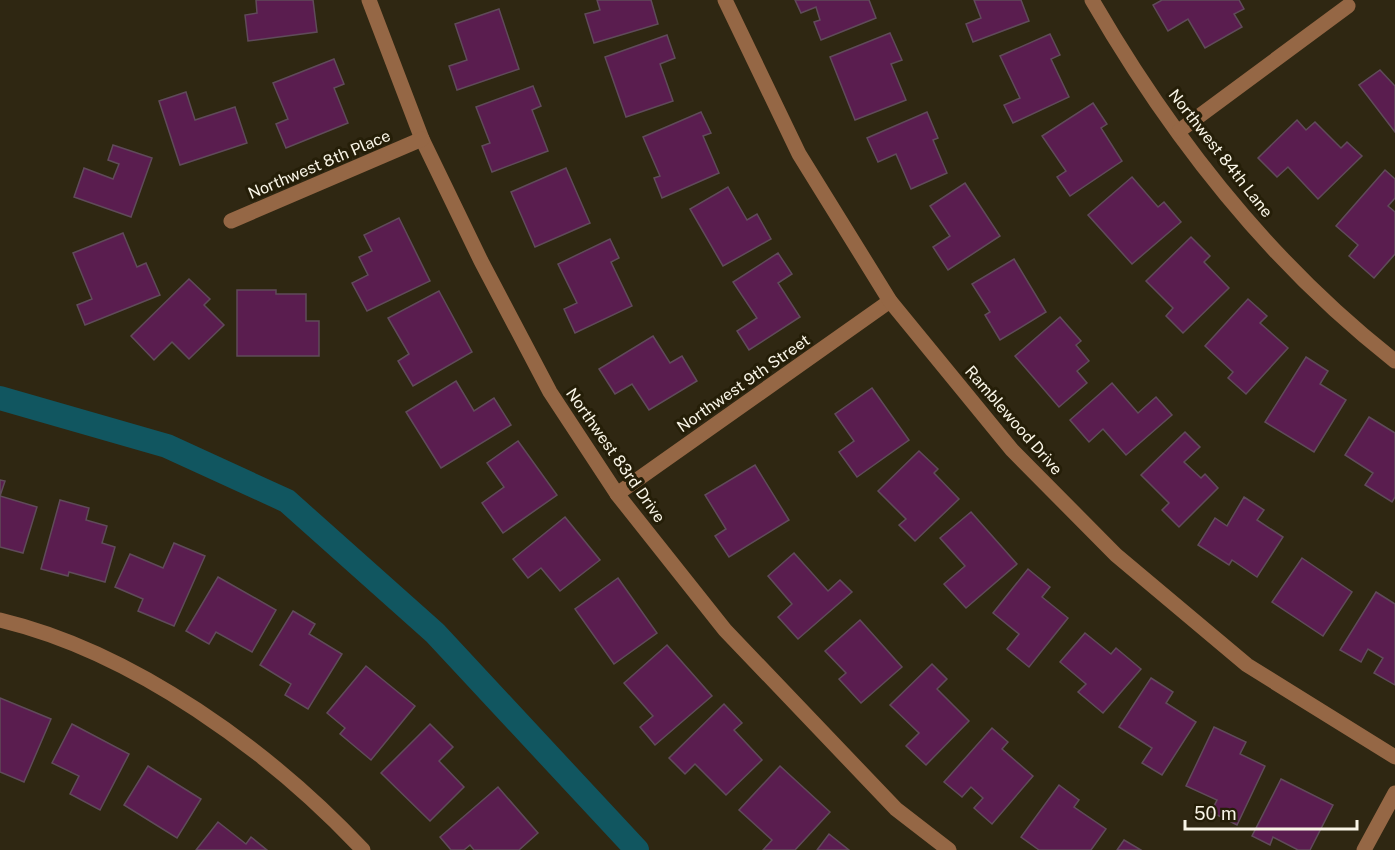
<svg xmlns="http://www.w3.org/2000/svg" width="1395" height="850" viewBox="0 0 1395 850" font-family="'Public Sans',sans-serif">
<rect width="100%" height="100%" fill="#2f2712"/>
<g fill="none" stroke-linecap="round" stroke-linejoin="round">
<!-- canal -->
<polyline stroke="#115660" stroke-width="24" points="0,398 167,446 287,501 435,633 637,850"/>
</g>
<!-- building -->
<g fill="#5a1d4f" stroke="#604b5a" stroke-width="1.5">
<polygon points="256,0 313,0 317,32 248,41 245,15 257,13"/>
<polygon points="597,0 651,0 658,24 594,43 585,14 600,10"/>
<polygon points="795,0 869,0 876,18 821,40 814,22 820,20 816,7 801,13"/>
<polygon points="974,0 1021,0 1029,21 973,42 966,24 981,18"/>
<polygon points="1162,0 1239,0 1244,9 1234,14 1242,27 1205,48 1188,19 1168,31 1153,5"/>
<polygon points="499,9 519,69 457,90 449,66 467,60 455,24"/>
<polygon points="890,33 902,60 891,64 906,100 855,120 830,57"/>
<polygon points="1050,34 1060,55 1051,59 1069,97 1013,123 1004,105 1020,98 1000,56"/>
<polygon points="667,35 675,58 660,64 673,101 626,117 605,57"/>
<polygon points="334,59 344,84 334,88 348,123 286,148 276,124 288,119 273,83"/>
<polygon points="1380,70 1395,86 1395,132 1359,85"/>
<polygon points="533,86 541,106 532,110 548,151 492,172 482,146 490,143 476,107"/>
<polygon points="186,92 195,120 235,107 247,143 180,165 159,101"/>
<polygon points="1093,103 1107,124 1101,128 1122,161 1070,196 1057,177 1066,171 1042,136"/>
<polygon points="701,112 711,133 703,136 719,173 662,198 654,178 660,176 643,137"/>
<polygon points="927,112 938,138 933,140 947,173 911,189 896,154 878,162 867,138"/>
<polygon points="1297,120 1306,130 1315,122 1341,148 1347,142 1362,156 1318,199 1288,167 1277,177 1258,158"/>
<polygon points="113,145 152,158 131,217 74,197 84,168 113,179 119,164 108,160"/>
<polygon points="566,168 590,223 535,247 511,192"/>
<polygon points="1385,170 1395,179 1395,198 1388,206 1395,212 1395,254 1374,278 1349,256 1358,245 1336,226"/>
<polygon points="1132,177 1158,207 1164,202 1181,222 1132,264 1088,215"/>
<polygon points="965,183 1000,236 948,270 933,247 950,236 930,206"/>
<polygon points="728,187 747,220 757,214 771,239 723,266 690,209"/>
<polygon points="399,218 430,281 367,311 352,283 368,275 359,257 372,251 364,235"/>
<polygon points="123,233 137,267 146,263 160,295 85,325 77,305 92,299 73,253"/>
<polygon points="1191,237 1210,256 1204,262 1229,288 1183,333 1166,316 1173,308 1146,281"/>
<polygon points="610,239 619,258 611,262 632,306 575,333 564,309 577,303 558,264"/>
<polygon points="778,253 792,274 778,283 800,317 749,350 737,331 757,318 733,282"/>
<polygon points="1014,259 1046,312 1000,340 985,315 990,312 972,284"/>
<polygon points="189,279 210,299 204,305 224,325 189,359 172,342 154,360 131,336"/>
<polygon points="237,290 276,290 276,294 306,294 306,321 319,321 319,356 237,356"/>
<polygon points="439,291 472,352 413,386 398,361 409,354 388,318"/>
<polygon points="1248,299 1267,316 1260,323 1288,348 1246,394 1228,378 1233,372 1205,346"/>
<polygon points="1060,317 1081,341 1076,345 1089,361 1077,371 1087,383 1059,407 1015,356"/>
<polygon points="653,336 670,363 682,356 697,381 649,410 632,384 615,394 599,369"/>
<polygon points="1306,357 1328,371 1320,384 1346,400 1314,452 1265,422"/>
<polygon points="456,381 474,411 494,398 511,425 441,468 406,412"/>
<polygon points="1112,383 1138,413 1156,397 1172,415 1126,455 1103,429 1089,442 1070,420"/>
<polygon points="872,388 909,440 857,477 839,452 854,441 835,414"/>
<polygon points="1369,417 1395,433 1395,497 1392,502 1365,485 1373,473 1345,455"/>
<polygon points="1185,432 1200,447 1184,462 1201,478 1205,474 1218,488 1179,527 1162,510 1169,503 1141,475"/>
<polygon points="518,441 557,495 503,533 482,503 504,487 487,463"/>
<polygon points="919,451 938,469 934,473 959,499 915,541 899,525 906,519 878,491"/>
<polygon points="755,465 789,520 729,557 715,536 726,529 705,495"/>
<polygon points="0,480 5,481 0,496 37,507 23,553 0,547"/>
<polygon points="1244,497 1264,510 1257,520 1283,537 1257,577 1232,560 1229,565 1198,545 1215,518 1227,526"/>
<polygon points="60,500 89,508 86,520 107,526 102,543 115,547 105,582 69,572 68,576 41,569"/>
<polygon points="971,512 1017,564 966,608 944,584 965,566 940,538"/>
<polygon points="565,517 600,560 560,591 541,568 528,578 513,559"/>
<polygon points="174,543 205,556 174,626 138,611 143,599 115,587 130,554 163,568"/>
<polygon points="794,553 828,591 840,580 852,592 798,639 778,617 792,604 768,576"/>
<polygon points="1302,558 1352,592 1323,636 1272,602"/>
<polygon points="1028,569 1050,587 1042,597 1068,618 1029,667 1007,649 1019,634 993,613"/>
<polygon points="218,577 276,610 252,652 216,632 209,644 186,631"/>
<polygon points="618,578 657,633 614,664 575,609"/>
<polygon points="1376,592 1395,604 1395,685 1374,673 1383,658 1368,649 1361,662 1340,650"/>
<polygon points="293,611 315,624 309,634 342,654 308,709 285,695 291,684 260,665"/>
<polygon points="860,620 902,667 861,703 839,679 846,673 825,651"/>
<polygon points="1085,633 1111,654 1116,648 1141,669 1103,713 1078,692 1086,684 1060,662"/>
<polygon points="667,645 712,696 655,745 640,727 653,716 624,683"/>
<polygon points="932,664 947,679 937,689 969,721 926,765 906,746 919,733 890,705"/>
<polygon points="366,666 415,706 371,760 340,734 345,728 327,713"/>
<polygon points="1151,678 1173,692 1166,703 1196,722 1162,775 1142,763 1152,748 1119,727"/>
<polygon points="0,698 51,719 24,782 0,772"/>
<polygon points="724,704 742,723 734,730 762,760 726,795 695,764 685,774 669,758"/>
<polygon points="72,724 129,754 100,810 70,794 79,776 52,763"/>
<polygon points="430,724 453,747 439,761 464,787 430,821 381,773"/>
<polygon points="1214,727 1246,742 1240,754 1265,766 1237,825 1211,812 1217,800 1186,786"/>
<polygon points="992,728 1008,742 1002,749 1033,776 992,824 974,808 983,798 971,787 962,797 944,782"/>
<polygon points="148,766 201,799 177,838 124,805"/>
<polygon points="780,766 830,812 795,850 763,850 772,840 739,810"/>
<polygon points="1281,779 1333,805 1310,850 1298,850 1273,837 1270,845 1252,836"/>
<polygon points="1059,785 1079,800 1074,807 1106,829 1091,850 1039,850 1021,837"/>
<polygon points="498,787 538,833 519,850 474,850 470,845 464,850 451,850 440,837"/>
<polygon points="218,822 246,844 251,837 267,850 196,850"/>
<polygon points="829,834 849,850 817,850"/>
<polygon points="1124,840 1141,850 1117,850"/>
</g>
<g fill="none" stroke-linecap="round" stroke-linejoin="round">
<!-- minor -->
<g stroke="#956745" stroke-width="15">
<polyline points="369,0 422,139 481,261 550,392 617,494 725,630 896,809 949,850"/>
<path d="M1092,0C1170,135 1271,264 1395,361"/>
<polyline points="1179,131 1348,6"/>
<polyline points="231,221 422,139"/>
<polyline points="617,494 890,301"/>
<path d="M0,620C134,652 270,751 363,850"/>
<polyline points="1364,850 1395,793"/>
</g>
<!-- tertiary -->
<polyline stroke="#956745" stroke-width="15" points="725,0 799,154 890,301 1012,450 1116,555 1247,665 1395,757"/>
</g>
<g text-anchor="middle" stroke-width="6" stroke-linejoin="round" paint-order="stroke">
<!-- street labels -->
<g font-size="16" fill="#f9f5e7" stroke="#251e08">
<text transform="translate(1221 153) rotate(52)" y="6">Northwest 84th Lane</text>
<text transform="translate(319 164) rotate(-23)" y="6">Northwest 8th Place</text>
<text transform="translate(743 383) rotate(-35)" y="6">Northwest 9th Street</text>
<text transform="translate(1014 420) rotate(49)" y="6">Ramblewood Drive</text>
<text transform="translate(616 455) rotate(55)" y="6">Northwest 83rd Drive</text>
</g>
</g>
<!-- scale -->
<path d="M1185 820v9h172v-9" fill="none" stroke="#f9f5e7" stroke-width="3"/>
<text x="1194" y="820" font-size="18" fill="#f9f5e7" stroke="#251e08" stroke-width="4.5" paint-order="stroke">50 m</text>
</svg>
